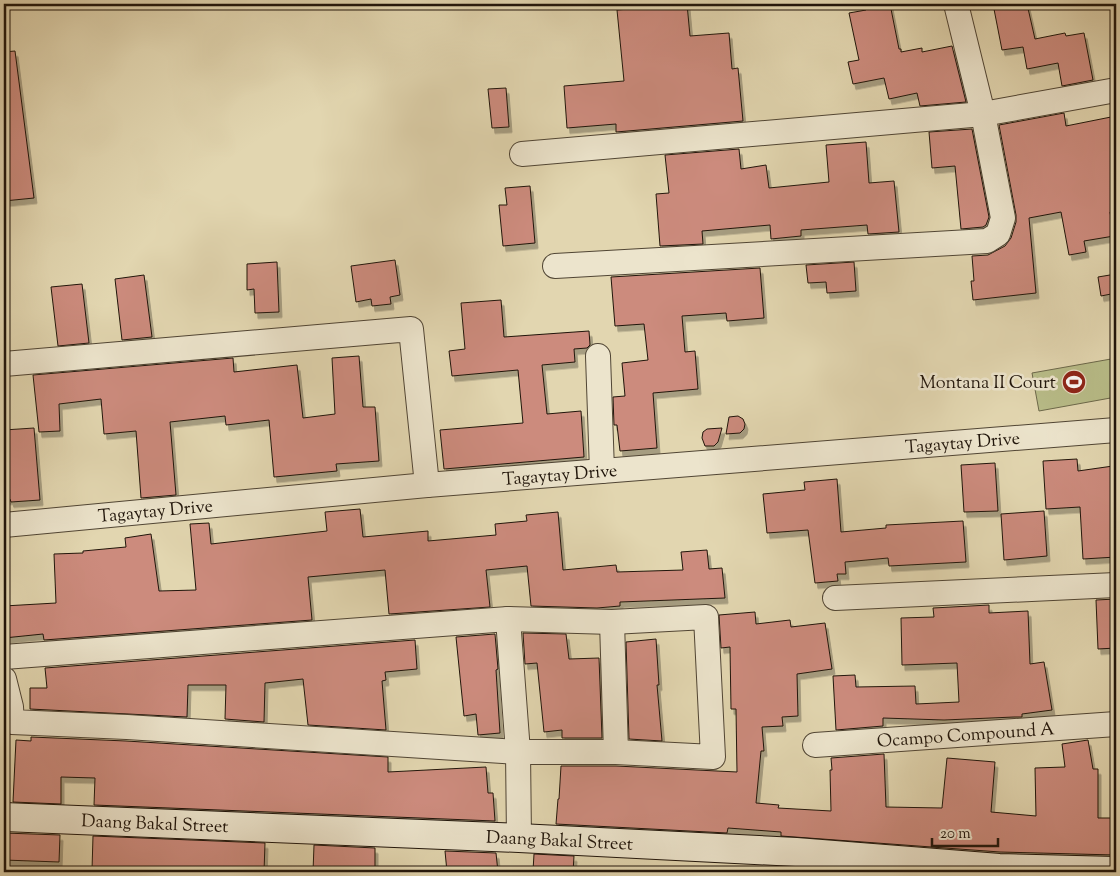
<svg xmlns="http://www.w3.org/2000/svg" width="1120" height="876" viewBox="0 0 1120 876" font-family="'Sorts Mill Goudy',serif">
<defs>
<filter id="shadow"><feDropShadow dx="3" dy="5.5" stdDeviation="0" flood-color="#0004"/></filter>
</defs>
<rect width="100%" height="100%" fill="#e2d6b0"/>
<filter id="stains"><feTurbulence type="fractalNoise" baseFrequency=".004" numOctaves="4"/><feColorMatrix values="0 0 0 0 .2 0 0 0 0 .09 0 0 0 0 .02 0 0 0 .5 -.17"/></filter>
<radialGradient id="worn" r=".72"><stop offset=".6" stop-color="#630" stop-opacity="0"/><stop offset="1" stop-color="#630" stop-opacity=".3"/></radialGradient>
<!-- green -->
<polygon fill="#b8bc88" stroke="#6c684a" points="1111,359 1116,397 1039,411 1032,373"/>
<!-- building -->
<g fill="#cc8b7d" stroke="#20150b" filter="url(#shadow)">
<polygon points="665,4 687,4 690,36 729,33 732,69 738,68 743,121 616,132 616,124 567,128 564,86 624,81 617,10 665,6"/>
<polygon points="864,4 890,4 899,49 901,49 901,52 922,48 922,52 952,46 966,102 920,106 917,93 889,99 884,78 853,84 848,62 859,60 849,13 866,10"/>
<polygon points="993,4 1027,4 1035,39 1065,33 1066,36 1084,33 1093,80 1062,86 1058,63 1027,69 1023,47 1002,50"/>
<polygon points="15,51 34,198 4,201 4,52"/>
<polygon points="506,88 509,127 492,128 488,89"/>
<polygon points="1064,113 1066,126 1116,116 1116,211 1110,212 1114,236 1084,241 1086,252 1069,255 1061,212 1029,218 1036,293 973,300 971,281 974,281 972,256 988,255 1005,246 1011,238 1016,222 1016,215 999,125"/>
<polygon points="972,129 989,217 986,225 983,227 961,229 955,166 932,168 929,132"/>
<polygon points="866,142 869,183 894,181 899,232 868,234 867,225 801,230 801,236 771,239 770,225 702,231 703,244 660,246 656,194 669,193 665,155 739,149 741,169 766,165 769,188 829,182 826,145"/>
<polygon points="530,186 535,243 503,246 499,205 507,205 505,188"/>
<polygon points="395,260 400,295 390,297 391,304 372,306 371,299 356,302 351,266"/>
<polygon points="277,262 279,312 255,313 254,289 247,290 247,264"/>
<polygon points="854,262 856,291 827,293 826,282 808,283 806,265"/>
<polygon points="760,268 764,318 727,321 726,313 682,316 685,352 695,351 698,389 653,393 657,448 620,451 617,425 614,425 613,397 625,396 622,363 648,360 644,324 615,326 611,277"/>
<polygon points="1116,274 1116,293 1101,296 1098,277"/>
<polygon points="144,275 152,337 122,340 115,279"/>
<polygon points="82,284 89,343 58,346 51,287"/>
<polygon points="501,300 504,337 589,331 590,345 587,348 574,349 575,362 542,365 547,414 581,411 584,457 444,469 440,430 523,423 518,370 452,376 449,351 465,349 461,303"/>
<polygon points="359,356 363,407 375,407 379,461 336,464 337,471 274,477 269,420 226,425 225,416 170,422 176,495 141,498 136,431 104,434 101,399 59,404 60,431 39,432 33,375 233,358 234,372 297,365 303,418 335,414 332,358"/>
<polygon points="738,416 743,419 745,424 744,429 740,433 726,434 729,417"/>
<polygon points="34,428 40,500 11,502 10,499 4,499 4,430"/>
<polygon points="722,428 718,442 714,446 705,446 702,438 703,432 707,429"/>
<polygon points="1077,459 1078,471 1113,466 1116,486 1116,557 1083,559 1080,507 1046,509 1043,461"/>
<polygon points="995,463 998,511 964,512 961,465"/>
<polygon points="837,479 841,532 886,528 886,525 963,521 966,562 889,566 888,558 845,562 846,574 837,574 838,581 815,583 808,530 767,533 763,494 805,490 804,482"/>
<polygon points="360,509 363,537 428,531 428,541 496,535 495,524 527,521 526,515 558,512 563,570 616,565 617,572 683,570 681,552 707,550 709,569 722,568 725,598 620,602 620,606 597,608 531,606 527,566 486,570 490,607 389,614 385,570 308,577 312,620 44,640 43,634 4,638 4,606 56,603 54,554 83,553 83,551 126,547 125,538 151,534 159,591 196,590 190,524 209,523 211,544 327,531 325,512"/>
<polygon points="1044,511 1047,556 1004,560 1001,514"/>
<polygon points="1116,599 1116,648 1098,649 1096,600"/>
<polygon points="989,605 989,613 1028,611 1030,664 1044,662 1052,710 1022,714 1022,717 1014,717 944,720 883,718 883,726 836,730 833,676 855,675 856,687 915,686 916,704 959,702 957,663 902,665 901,618 934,617 933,608"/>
<polygon points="755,612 756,624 790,620 791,627 825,623 832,669 797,674 798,716 782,717 783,726 762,727 764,751 761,751 756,803 779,805 778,808 831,811 830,770 832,770 831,758 884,754 886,807 942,808 947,758 995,762 991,812 1036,816 1035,768 1065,767 1062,744 1088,740 1093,769 1098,769 1098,818 1116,818 1115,855 1000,852 781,836 781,832 728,828 727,833 556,824 558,799 559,799 561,766 616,766 737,772 736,709 731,709 730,647 721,648 719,615"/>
<polygon points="523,633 566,634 569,659 599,658 602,738 562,738 562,730 544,732 537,663 525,664"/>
<polygon points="495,634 498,669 496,670 500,733 478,735 476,714 464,716 456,637"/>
<polygon points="656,639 659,685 657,685 662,741 629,739 626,642"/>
<polygon points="415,640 417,669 385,672 386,680 382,681 386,730 308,725 303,679 265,683 264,722 225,719 226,685 188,685 187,717 30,709 30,688 47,688 45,668"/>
<polygon points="31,737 126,741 388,757 388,772 486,767 488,793 493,793 495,821 94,805 95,778 61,777 61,804 13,802 16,740 31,741"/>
<polygon points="4,833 60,835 59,862 4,860"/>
<polygon points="93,836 265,843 264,872 95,872 95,870 92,870"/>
<polygon points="314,845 375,848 375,872 313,872"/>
<polygon points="445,851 496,853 498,872 447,872"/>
<polygon points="534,854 574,856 573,872 533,871"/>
</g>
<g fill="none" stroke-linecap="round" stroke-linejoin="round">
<!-- street casing -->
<g stroke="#504534" stroke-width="26">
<g id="street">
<polyline points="522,154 983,114 1116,90"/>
<polyline points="555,266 987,241 998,234 1003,218 983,114 956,4"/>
<polyline points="598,356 602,471"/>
<polyline points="4,364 411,329 427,485"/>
<path id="s1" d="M4,525L427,485L1116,430"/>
<polyline points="835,598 1116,585"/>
<polyline points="508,619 518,752 519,838"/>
<polyline points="612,622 616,752"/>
<polyline points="4,657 508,619 612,622 706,617 713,757 616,752 518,752 127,727 12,722 11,707 4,679"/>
<path id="s2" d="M815,745L1116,724"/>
</g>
</g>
<!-- secondary casing -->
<g stroke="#20150b" stroke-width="30">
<g id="secondary">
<path id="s3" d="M4,817L519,838L796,852L999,868L1116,871"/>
</g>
</g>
<!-- street -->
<use href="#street" stroke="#ece4cc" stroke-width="24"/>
<!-- secondary -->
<use href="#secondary" stroke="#ece4cc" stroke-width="28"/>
</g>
<!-- icons -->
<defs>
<g id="stadium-disc" transform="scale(1.25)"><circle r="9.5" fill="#8f2418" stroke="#ece4cc"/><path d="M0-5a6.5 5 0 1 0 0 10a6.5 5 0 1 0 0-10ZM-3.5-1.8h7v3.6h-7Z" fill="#fff"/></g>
</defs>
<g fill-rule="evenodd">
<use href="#stadium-disc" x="1074" y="382"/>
</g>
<g text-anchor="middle" stroke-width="5" stroke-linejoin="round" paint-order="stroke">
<!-- poi labels -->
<g font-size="18" fill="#20150b" stroke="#ece4cc" text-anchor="end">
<text x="1056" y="388">Montana II Court</text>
</g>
<!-- street labels -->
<g font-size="18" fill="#20150b" stroke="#ece4cc">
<text dy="6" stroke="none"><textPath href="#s1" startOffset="962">Tagaytay Drive</textPath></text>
<text dy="6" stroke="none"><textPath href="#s1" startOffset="558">Tagaytay Drive</textPath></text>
<text dy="6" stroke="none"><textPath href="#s1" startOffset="152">Tagaytay Drive</textPath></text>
<text dy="6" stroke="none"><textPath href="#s2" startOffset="151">Ocampo Compound A</textPath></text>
<text dy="6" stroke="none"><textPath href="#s3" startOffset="151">Daang Bakal Street</textPath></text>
<text dy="6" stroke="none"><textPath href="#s3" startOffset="556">Daang Bakal Street</textPath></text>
</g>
</g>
<!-- margin -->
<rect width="1120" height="876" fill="none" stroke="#e2d6b0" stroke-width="20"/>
<rect x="5" y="5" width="1110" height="866" fill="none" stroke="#20150b" stroke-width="2.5"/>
<rect x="10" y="10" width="1100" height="856" fill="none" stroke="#20150b"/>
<!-- scale -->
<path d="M932 838v8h66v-8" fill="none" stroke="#20150b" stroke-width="2.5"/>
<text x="940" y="838" font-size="15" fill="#20150b" stroke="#ece4cc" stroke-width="4" paint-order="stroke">20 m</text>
<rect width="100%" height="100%" filter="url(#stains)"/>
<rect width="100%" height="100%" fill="url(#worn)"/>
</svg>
